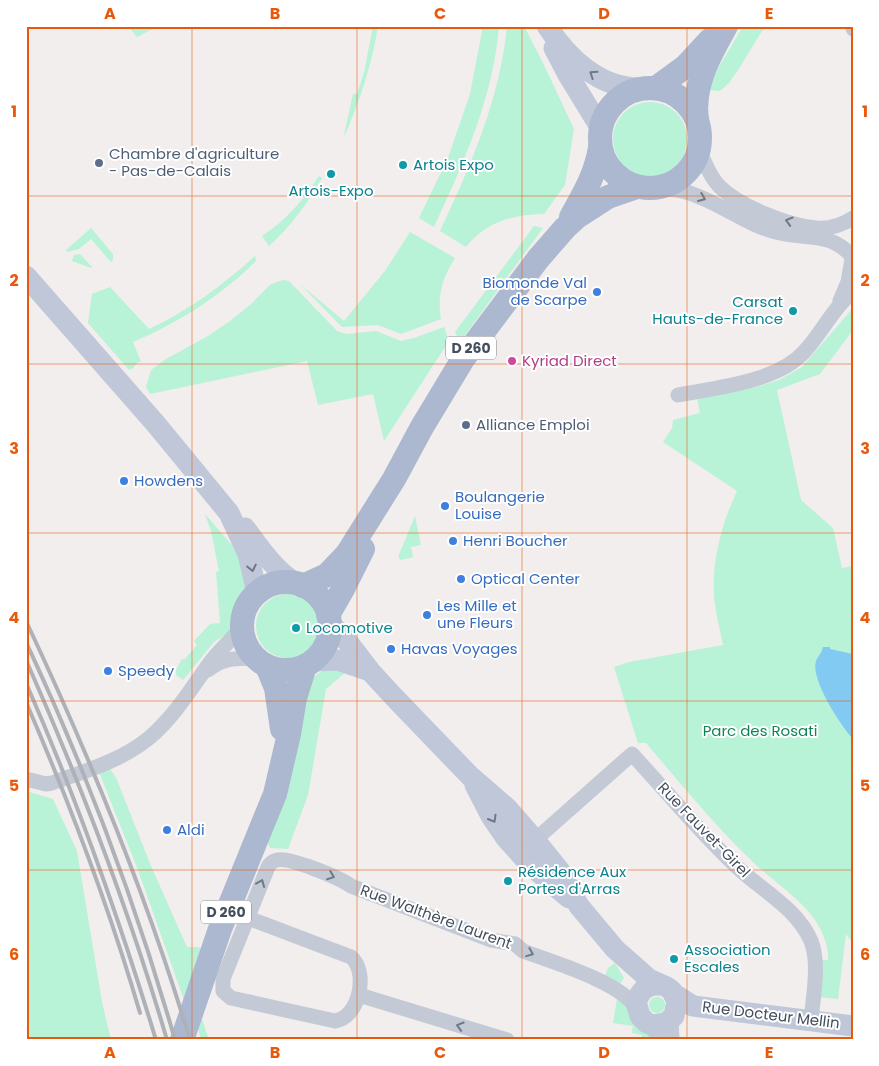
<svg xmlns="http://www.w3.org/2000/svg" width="879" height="1066" viewBox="0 0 879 1066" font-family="Poppins,sans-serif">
<rect width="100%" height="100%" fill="#f1eeed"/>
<!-- green -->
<g fill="#b8f2d7">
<polygon points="128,26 158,26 137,37"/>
<path d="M373,26H378C372,64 360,100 345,135H344L353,94H357L364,73Z"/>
<path d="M483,26H499C493,98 464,162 434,227L419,218L448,158L470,94Z"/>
<path d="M507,26H524L545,67L574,129L565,185L544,214C512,215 487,221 466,247L440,231C471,165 500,99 507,26Z"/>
<polygon points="743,26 765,26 740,67 729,83 720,91 707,90 709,84"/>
<circle cx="650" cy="139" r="37"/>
<path d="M319,176L322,178C308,203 290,227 269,246L262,236C285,221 304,200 319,176Z"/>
<polygon points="534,226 543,228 460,342 455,332"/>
<polygon points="91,228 113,254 113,260 111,262 91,239 79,249 68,252 66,250"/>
<path d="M410,232L455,258C442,278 437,296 441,319L401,334L378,325L342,327L301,285L344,321L385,271Z"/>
<polygon points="80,254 92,267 91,268 72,261 74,255"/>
<path d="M255,256L256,261C222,295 178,323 133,342L141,362H138L133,368L129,370L88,323L92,294L110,287L149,329C188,311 223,285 255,256Z"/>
<polygon points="283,280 289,281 337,331 347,334 376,331 401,341 414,338 444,327 449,341 384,441 373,394 318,405 307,361 150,394 146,387 151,370 166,359 208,336 230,321 250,305 271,284"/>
<path d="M853,308V330L820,374L777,390L801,500L833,528L842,568L853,566V943L846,934L838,999L818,997L822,960H828C829,945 822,930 813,917C797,896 773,881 754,863C715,826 681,784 646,743H638L614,667L629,662L723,645C720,629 715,612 714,595C712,559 722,523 737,491L663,442L672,428L673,420L700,413L697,397L760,386L779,380L802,367Z"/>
<polygon points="205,514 242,557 250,584 235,608 231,631 214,642 183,680 176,675 176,670 182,659 185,659 197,645 194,641 210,624 220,623 216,572 219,571 211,531"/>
<polygon points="415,516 421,545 411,547 413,557 401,560 398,557"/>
<circle cx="288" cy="626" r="32"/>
<polygon points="328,667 346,672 326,689 308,795 288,849 270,848 266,839 306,682"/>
<polygon points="111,770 117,780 151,866 187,947 199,947 203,953 184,1000 138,870 99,772"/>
<polygon points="26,791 53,799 77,851 102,1002 111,1040 26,1040"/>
<polygon points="615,963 624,978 619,985 604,978 608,968"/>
<circle cx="657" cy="1005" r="8"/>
<polygon points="617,999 624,1003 655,1040 641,1040 642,1035 632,1033 633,1026 613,1023"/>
<polygon points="201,1016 209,1040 201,1040 197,1025"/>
</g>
<!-- water -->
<path fill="#82caf2" d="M823,647H830V649L853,654V739C841,726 810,679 816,661C818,656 822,653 823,647Z"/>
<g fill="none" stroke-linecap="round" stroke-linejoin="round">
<!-- street -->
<g stroke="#c3cad6" stroke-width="15">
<polyline points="852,26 853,29"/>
<path d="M699,150C705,162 709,176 719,186C739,206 788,226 816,228C829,229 842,225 853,218"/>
<path d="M655,188C665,189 676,189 686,192C718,201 744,224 776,232C805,240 828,231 851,255"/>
<polyline points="840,301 848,282 852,259"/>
<path d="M678,395C715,388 777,382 804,352C822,333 832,309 853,292"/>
<path d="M208,670C224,657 236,659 255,658"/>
<path d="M26,779L46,784L52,783C85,771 121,761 149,738C173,718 191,689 209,664C219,650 232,640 242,626"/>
<path d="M535,840L632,754C666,791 699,831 736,866C761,890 797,908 811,941C820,963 813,997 811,1021"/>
<path d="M248,918L351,957C369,972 359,1018 335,1021L231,998L223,991V979L268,867C270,863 272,861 277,860C290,857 340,878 351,886L491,940L515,944L523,951C552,962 621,982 636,1008"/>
<polyline points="359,995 507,1040"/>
<polyline points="671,1019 672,1040"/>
<polyline points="649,1024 661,1040"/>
</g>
<!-- secondary -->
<g stroke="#bfc7d8" stroke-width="21">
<path d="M547,26C568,58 599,88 639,88"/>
<polyline points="554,48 567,73 600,127"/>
<polyline points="26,276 155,423 229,513 248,554 257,593"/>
<path d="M245,528C260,548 275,571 297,584"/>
<polyline points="330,624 344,637 370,671 393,696 470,776 507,808 535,840 560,871 579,906 615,949 649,979 667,987 672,991 677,1002 674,1016 666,1023 653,1025 647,1023 640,1016 636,1002 640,994 644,989 652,985 661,985"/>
<polyline points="314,661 338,660 370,671"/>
<polyline points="475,785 491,816 506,838 531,866 569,898"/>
<polyline points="674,994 693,1006 853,1026"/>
</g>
<!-- primary -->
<g stroke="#abb8cf" stroke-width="24">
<circle cx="650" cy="138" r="50"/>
<polyline points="656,88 686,66 710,40"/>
<path d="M697,120C692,85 710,55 726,26"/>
<path d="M571,217C584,193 595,176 600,148"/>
<circle cx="286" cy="626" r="44"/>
<polyline points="303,586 327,575 347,554 394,479 422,427 463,359 538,259 565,228 577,217 608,197 637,187"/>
<polyline points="328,615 343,589 363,549"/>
<polyline points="267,666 276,688 282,729"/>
<polyline points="182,1040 220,929 275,794 289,734 295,698 305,666"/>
</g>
<!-- rail -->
<g stroke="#afb1b9" stroke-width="4">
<path d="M26,621C90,757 147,896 190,1040"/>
<path d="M26,642C86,770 136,904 175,1040"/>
<path d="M26,660C81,784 129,910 167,1040"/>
<path d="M26,683C77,799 119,918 156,1040"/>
<path d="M26,702C70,804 109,907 140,1013"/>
</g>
</g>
<!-- one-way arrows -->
<defs><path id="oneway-chevron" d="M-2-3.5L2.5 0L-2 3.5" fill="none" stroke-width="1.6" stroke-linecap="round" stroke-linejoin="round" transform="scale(1.25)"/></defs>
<g stroke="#6f7887">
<use href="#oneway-chevron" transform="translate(593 74) rotate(-146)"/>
<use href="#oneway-chevron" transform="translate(252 568) rotate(78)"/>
<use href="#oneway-chevron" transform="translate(493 819) rotate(60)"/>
</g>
<g stroke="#707987">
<use href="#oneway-chevron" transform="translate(702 198) rotate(23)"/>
<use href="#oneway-chevron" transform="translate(789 221) rotate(-163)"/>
<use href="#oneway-chevron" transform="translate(331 876) rotate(21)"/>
<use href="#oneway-chevron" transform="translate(261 883) rotate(-68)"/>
<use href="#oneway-chevron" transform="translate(530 953) rotate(22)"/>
<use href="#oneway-chevron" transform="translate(460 1026) rotate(-163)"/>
</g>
<!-- grid -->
<path fill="none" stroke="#e8590c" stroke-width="1" stroke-opacity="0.55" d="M192,26V1040M357,26V1040M522,26V1040M687,26V1040M26,196H853M26,364H853M26,533H853M26,701H853M26,870H853"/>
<!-- markers -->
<g fill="#5c6f8a" stroke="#fff" stroke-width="2">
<circle cx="99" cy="163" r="5"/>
<circle cx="466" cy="425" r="5"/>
</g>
<g fill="#0f9aa8" stroke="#fff" stroke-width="2">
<circle cx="403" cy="165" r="5"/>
<circle cx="331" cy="174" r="5"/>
<circle cx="793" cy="311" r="5"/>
<circle cx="296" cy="628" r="5"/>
<circle cx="508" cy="881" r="5"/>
<circle cx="674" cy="959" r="5"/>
</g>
<g fill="#3f7fe0" stroke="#fff" stroke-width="2">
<circle cx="597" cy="292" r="5"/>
<circle cx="124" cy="481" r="5"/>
<circle cx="445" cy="506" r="5"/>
<circle cx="453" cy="541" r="5"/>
<circle cx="461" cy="579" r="5"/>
<circle cx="427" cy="615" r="5"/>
<circle cx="391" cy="649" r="5"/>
<circle cx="108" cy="671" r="5"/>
<circle cx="167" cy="830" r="5"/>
</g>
<circle fill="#d1479c" stroke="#fff" stroke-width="2" cx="512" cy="361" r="5"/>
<g text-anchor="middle" stroke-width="4" stroke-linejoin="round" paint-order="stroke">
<!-- shield labels -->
<g fill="#fff" stroke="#7c838d" stroke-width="1">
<rect x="446" y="336.5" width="50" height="23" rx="4"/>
<rect x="201" y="900.5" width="50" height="23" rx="4"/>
</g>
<g font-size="14" font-weight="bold" fill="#444e5c">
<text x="471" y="353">D 260</text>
<text x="226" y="917">D 260</text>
</g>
<!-- service labels -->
<g font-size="15" fill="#4e5e75" stroke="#fff" text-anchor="start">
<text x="109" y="159">Chambre d'agriculture<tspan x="109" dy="17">- Pas-de-Calais</tspan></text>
<text x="476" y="430">Alliance Emploi</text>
</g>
<!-- culture labels -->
<g font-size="15" fill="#0d838f" stroke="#fff" text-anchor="start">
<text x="413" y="170">Artois Expo</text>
<text x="331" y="196" text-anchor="middle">Artois-Expo</text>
<text x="783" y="307" text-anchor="end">Carsat<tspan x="783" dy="17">Hauts-de-France</tspan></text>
<text x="306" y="633">Locomotive</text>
<text x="518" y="877">Résidence Aux<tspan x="518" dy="17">Portes d'Arras</tspan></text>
<text x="684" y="955">Association<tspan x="684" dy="17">Escales</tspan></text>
</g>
<!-- shop labels -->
<g font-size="15" fill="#366cbe" stroke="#fff" text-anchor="start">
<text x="587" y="288" text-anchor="end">Biomonde Val<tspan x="587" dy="17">de Scarpe</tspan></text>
<text x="134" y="486">Howdens</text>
<text x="455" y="502">Boulangerie<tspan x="455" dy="17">Louise</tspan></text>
<text x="463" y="546">Henri Boucher</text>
<text x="471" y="584">Optical Center</text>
<text x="437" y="611">Les Mille et<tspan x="437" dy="17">une Fleurs</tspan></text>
<text x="401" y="654">Havas Voyages</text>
<text x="118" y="676">Speedy</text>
<text x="177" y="835">Aldi</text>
</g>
<!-- hotel labels -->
<g font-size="15" fill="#b23c85" stroke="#fff" text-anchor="start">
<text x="522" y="366">Kyriad Direct</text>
</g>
<!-- park labels -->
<g font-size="15" fill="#10835a" stroke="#fff">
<text x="760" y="736">Parc des Rosati</text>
</g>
<!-- street labels -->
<g font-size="15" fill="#444e5c" stroke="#fff">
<text transform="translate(704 830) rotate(46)" y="5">Rue Fauvet-Girel</text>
<text transform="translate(436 917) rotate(20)" y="5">Rue Walthère Laurent</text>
<text transform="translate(771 1015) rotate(7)" y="5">Rue Docteur Mellin</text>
</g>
</g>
<!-- border -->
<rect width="879" height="1066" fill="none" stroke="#ffffff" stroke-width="55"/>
<rect x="28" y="28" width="824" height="1010" fill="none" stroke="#e8590c" stroke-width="2"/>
<g font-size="16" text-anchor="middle" font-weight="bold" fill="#e8590c">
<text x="110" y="19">A</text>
<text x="275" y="19">B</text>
<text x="440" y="19">C</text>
<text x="604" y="19">D</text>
<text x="769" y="19">E</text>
<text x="14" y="117">1</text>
<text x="865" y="117">1</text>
<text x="14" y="286">2</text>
<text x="865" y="286">2</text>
<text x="14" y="454">3</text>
<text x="865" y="454">3</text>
<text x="14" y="623">4</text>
<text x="865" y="623">4</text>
<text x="14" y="791">5</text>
<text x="865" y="791">5</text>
<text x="14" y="960">6</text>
<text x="865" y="960">6</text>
<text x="110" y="1058">A</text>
<text x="275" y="1058">B</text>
<text x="440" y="1058">C</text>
<text x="604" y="1058">D</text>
<text x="769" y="1058">E</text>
</g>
</svg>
